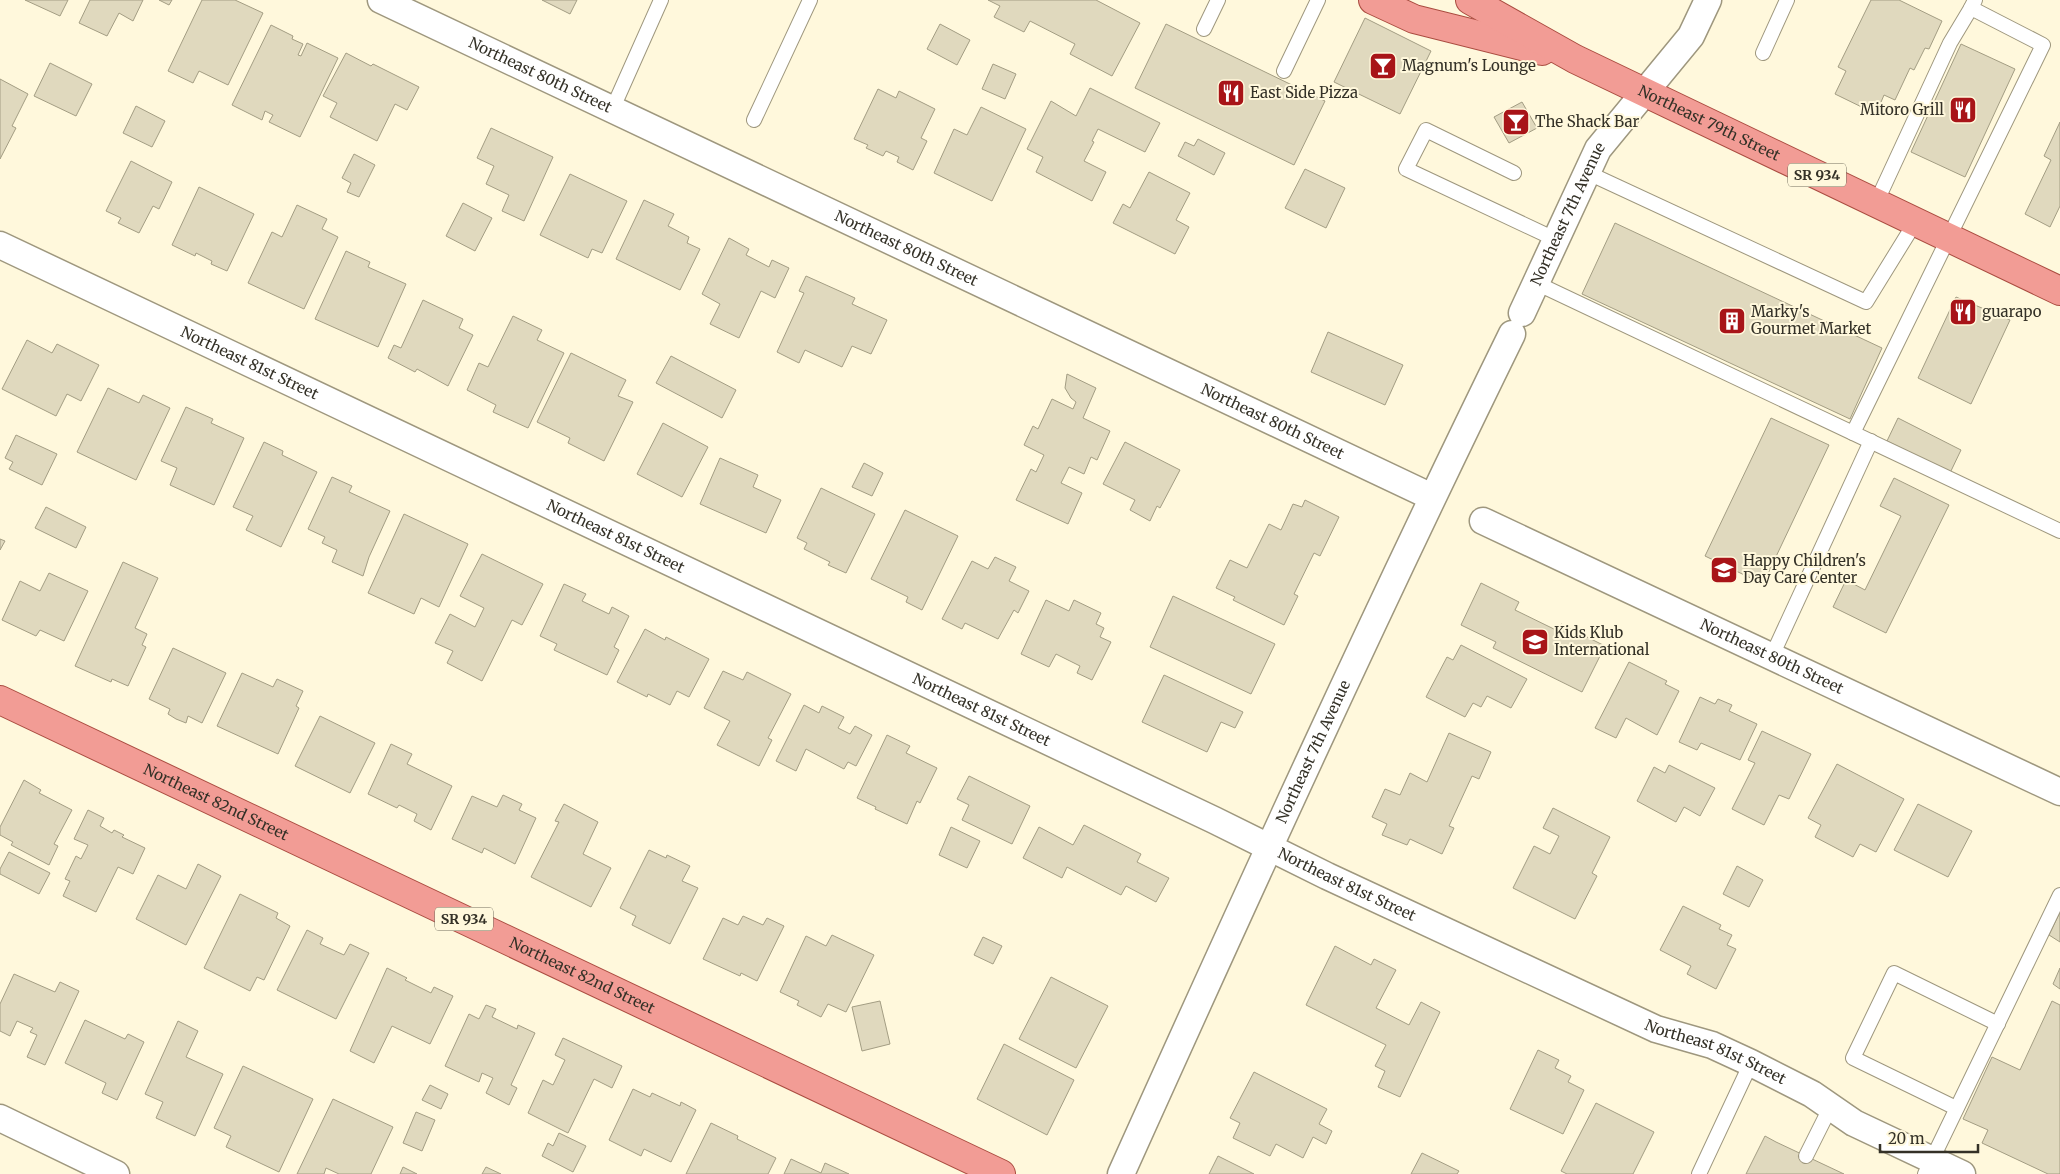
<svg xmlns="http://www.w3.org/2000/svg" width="2060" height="1174" viewBox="0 0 2060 1174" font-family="Merriweather,serif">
<rect width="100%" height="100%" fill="#fff8dc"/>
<!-- building -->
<g fill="#e0d9be" stroke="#a39d83">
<polygon points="25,0 68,0 60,16"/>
<polygon points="90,0 143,0 133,21 119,13 107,36 79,23"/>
<polygon points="159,0 172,0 169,5"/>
<polygon points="202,0 235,0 263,13 228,85 199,71 193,83 168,71"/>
<polygon points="542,0 577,0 570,14"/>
<polygon points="988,0 1096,0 1140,23 1112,76 1070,54 1075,44 1030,21 1024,32 994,17 1000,6"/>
<polygon points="1871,0 1899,0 1942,21 1929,49 1925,48 1914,70 1910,68 1895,100 1884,95 1876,114 1835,94 1846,71 1838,67"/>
<polygon points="1365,18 1431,51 1400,114 1334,82"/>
<polygon points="940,24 970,40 957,65 927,49"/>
<polygon points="1166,24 1325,101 1294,165 1135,88"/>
<polygon points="271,25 293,36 292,39 303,44 298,55 301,56 307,43 338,58 300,137 269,122 273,115 265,111 262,120 232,105"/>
<polygon points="1961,44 2015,69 1965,177 1911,152"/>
<polygon points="346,53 371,66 373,64 419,87 407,110 395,104 377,141 330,117 337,103 323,96"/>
<polygon points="50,63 92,84 76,116 34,96"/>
<polygon points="993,64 1016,74 1005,99 982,89"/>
<polygon points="0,79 28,94 12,126 16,128 0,159"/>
<polygon points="1090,88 1160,123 1145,152 1098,129 1092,141 1094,142 1084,161 1106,172 1092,201 1036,172 1043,157 1027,149 1051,101 1076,116"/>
<polygon points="878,89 896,98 899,91 935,109 921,138 927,141 913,170 897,162 899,157 886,151 883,156 866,148 868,145 854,139"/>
<polygon points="1522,102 1537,128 1509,143 1494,117"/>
<polygon points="136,106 165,121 152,147 123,133"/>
<polygon points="981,107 1026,129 992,201 934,173 954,129 967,135"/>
<polygon points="2060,122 2060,206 2050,227 2025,214 2051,160 2044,156"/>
<polygon points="491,128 553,157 524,221 502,211 509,195 486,184 494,166 477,158"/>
<polygon points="1198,139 1225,153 1214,175 1178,156 1185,142 1194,146"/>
<polygon points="354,154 375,165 359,197 347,192 351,183 342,178"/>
<polygon points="131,161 172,182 159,209 153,206 139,233 118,223 121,218 106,211"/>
<polygon points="1305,169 1345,188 1326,228 1285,208"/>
<polygon points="1149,172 1190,193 1176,220 1189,227 1175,254 1113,223 1123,204 1130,208"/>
<polygon points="570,174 627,201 602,253 592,249 588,258 540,235"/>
<polygon points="199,187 254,214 227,271 211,264 212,261 196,253 195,256 172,245"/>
<polygon points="644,200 674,214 668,226 689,237 687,243 700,249 680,290 616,259"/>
<polygon points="463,203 492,218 475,251 446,236"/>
<polygon points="297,205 327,219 322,229 338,237 304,309 248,283 272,232 282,237"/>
<polygon points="1615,223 1882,348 1850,419 1582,294"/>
<polygon points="729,238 749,249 746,255 769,267 772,260 789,268 775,298 761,291 739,338 710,324 720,304 702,294"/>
<polygon points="346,251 370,262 368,267 406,284 378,347 315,319"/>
<polygon points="806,276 855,298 852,304 887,320 871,354 852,346 842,367 805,350 799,363 777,352 804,293 799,291"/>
<polygon points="1956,297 2010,320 1971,404 1918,378"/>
<polygon points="423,300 463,319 459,328 473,335 448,386 417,369 415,372 388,358 394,345 401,348"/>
<polygon points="513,316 542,330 537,340 564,353 528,428 493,412 496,405 467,390 479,363 488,367"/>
<polygon points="1328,332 1403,365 1385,405 1311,372"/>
<polygon points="27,340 52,353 57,344 99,365 81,401 67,394 56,416 2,389"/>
<polygon points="571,353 626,380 618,396 633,402 604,461 568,443 570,438 537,422"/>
<polygon points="671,356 736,390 722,418 656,383"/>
<polygon points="1067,374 1096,388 1083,418 1110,431 1097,460 1091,457 1084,474 1069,467 1061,483 1082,493 1068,524 1016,500 1031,469 1036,472 1044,455 1024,445 1033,426 1038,429 1052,399 1073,409 1076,402 1071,398 1065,388"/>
<polygon points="108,388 139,403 143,395 170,408 136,480 77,452"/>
<polygon points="186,407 213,419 211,423 244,438 214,505 170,485 177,468 161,461"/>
<polygon points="1771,418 1829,445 1763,584 1705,556"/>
<polygon points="1898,418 1961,450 1950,473 1887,441"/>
<polygon points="663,423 708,447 682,497 637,474"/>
<polygon points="16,435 57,454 42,485 9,469 13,462 5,458"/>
<polygon points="264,442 283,451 282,455 317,472 281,547 246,530 253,516 233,507"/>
<polygon points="1125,442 1180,470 1160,508 1157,506 1150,521 1130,510 1135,500 1103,484"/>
<polygon points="720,458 758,475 753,487 781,500 766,533 700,504"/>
<polygon points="864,463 883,473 872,496 852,487"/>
<polygon points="332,477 352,486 349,492 390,511 369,557 363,576 332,562 337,550 322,543 325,537 308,529"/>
<polygon points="1894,478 1949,505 1886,633 1833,607 1846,580 1865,590 1901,516 1880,506"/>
<polygon points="821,488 875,514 846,573 828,565 830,562 804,549 807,543 797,538"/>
<polygon points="1305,500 1339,517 1320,556 1314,553 1294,594 1298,596 1284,625 1233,600 1235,597 1216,588 1230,560 1247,568 1269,524 1281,530 1293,504 1302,507"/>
<polygon points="46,507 86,527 76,548 35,528"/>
<polygon points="905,510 958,536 922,610 906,602 908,597 871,579"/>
<polygon points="404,514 468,544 439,607 421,598 414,614 368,593"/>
<polygon points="0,539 5,541 0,550"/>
<polygon points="482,554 543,584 522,625 512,620 482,681 447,663 453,651 435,643 450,614 475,627 484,608 460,596"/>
<polygon points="995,557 1016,567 1009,581 1029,591 1018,613 1014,610 998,639 965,623 962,629 942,619 972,561 988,569"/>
<polygon points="123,562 158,578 135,628 147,634 142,645 146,647 128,686 112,679 111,682 75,666"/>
<polygon points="49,573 88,591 64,641 40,630 36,636 2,620 20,581 40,591"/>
<polygon points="1481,583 1519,602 1515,610 1558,631 1561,624 1605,646 1582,692 1493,648 1496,642 1461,625"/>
<polygon points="564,584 586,594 582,601 609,614 612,607 629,616 614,647 619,650 607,675 554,650 557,644 540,636"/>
<polygon points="1173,596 1275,644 1251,694 1150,647"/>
<polygon points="1046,600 1069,611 1074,600 1101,613 1096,624 1104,628 1100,637 1111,642 1092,680 1077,673 1080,666 1056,654 1049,667 1021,654"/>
<polygon points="645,629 665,640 666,637 709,659 689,697 677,691 670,705 648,694 647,697 617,682"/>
<polygon points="1461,645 1527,679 1511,708 1487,696 1481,707 1473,703 1465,717 1426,697 1447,657 1453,660"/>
<polygon points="173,648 226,673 202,723 188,716 186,723 176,719 168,714 170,709 149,699"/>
<polygon points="1629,662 1667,681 1665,684 1679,691 1657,735 1626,718 1616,738 1595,728"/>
<polygon points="723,671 743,680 747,672 791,694 768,738 772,740 759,766 717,745 730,721 704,708"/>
<polygon points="242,673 273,687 277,679 303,691 296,706 299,708 278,754 217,726"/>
<polygon points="1164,675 1243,712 1235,728 1221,722 1207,752 1142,722"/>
<polygon points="1700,697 1715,704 1718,699 1732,705 1729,711 1757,724 1740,760 1701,743 1697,750 1679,742"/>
<polygon points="804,705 819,713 822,706 844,717 838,728 850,734 855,726 872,735 856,766 848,762 844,769 806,749 796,771 776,761"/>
<polygon points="320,716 375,743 350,793 295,766"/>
<polygon points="1762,731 1811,754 1789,799 1779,795 1764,825 1732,809 1755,763 1748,760"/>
<polygon points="1449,733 1491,752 1479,779 1472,776 1449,826 1454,828 1442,854 1410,839 1407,845 1382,835 1387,824 1372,817 1385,789 1400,795 1410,773 1427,782"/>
<polygon points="887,735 910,746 906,753 937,768 920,803 917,801 907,824 875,809 876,807 857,798"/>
<polygon points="391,744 412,754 407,764 452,786 431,830 414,821 417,814 399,805 397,808 368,794"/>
<polygon points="1837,764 1904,799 1876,852 1860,844 1853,857 1815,837 1821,825 1808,818"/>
<polygon points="1669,765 1715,788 1700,816 1684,807 1676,822 1637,801 1654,767 1665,773"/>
<polygon points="969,776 1030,806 1012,844 962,820 969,805 957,799"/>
<polygon points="24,780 41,790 39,793 72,810 54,844 58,846 49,865 11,845 13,842 0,835 0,827"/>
<polygon points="503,795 522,804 519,810 536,818 515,864 484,848 482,853 452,839 472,796 497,807"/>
<polygon points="564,804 598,822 583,854 611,868 591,907 531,877 559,822 555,821"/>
<polygon points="1918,804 1972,831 1948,877 1894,850"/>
<polygon points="1553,808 1610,837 1592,873 1597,876 1575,919 1513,888 1534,846 1550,854 1559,836 1543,828"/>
<polygon points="88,810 104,818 100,826 112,833 114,830 124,835 122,837 145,848 133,874 118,867 96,912 63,896 70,881 65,879 76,856 81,859 88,845 74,839"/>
<polygon points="1084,825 1141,854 1137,862 1169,878 1156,902 1126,886 1121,895 1067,867 1062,878 1023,858 1039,827 1073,845"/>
<polygon points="951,827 980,841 967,868 939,855"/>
<polygon points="649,850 666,858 667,855 690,866 682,881 698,888 670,944 632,925 636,916 620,908"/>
<polygon points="9,852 50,873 39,894 0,874 0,869"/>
<polygon points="198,864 221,876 186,945 136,919 158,875 186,889"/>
<polygon points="1737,866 1763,880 1749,907 1723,894"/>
<polygon points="240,894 278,913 276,918 290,926 264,980 257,977 250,991 204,968"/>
<polygon points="1683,906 1721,925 1719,929 1732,935 1727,945 1736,949 1716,989 1687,974 1691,966 1660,950"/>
<polygon points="2060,912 2060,942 2049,935"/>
<polygon points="743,916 763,925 767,918 784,926 757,981 741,973 740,976 703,959 723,918 738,925"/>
<polygon points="307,930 323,938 320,944 344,955 350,944 369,953 336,1019 277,990"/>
<polygon points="832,935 874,955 846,1012 828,1004 821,1017 797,1005 799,1001 780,992 806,936 826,946"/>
<polygon points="983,937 1002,946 993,964 974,955"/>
<polygon points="1335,946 1371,965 1374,959 1396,970 1376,1008 1409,1025 1421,1002 1440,1012 1400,1097 1378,1087 1385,1071 1375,1066 1386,1045 1306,1005"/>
<polygon points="387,968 407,978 405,980 431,993 434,987 453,996 430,1044 392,1026 374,1063 350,1051"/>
<polygon points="2060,968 2060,989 2053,984"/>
<polygon points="14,974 55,992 60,982 79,991 45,1065 27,1057 37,1035 30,1032 33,1028 17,1021 10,1036 0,1031 0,1004"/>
<polygon points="1051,977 1108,1006 1076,1068 1019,1039"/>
<polygon points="880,1001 890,1044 862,1051 852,1007"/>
<polygon points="2052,1001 2060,1005 2060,1174 2048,1174 1982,1143 1988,1130 1963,1119 1992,1057 2020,1070"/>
<polygon points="486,1005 496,1009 492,1017 517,1029 518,1025 535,1033 511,1085 517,1088 509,1105 486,1093 493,1078 482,1073 479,1082 445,1066 469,1014 479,1019"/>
<polygon points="85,1020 125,1039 128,1034 144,1042 117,1100 102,1093 106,1083 65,1063"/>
<polygon points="178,1021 198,1031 186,1057 223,1074 195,1136 156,1118 163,1102 145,1094"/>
<polygon points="563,1038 622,1066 612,1088 594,1079 568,1133 528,1113 543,1080 553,1085 565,1060 555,1055"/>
<polygon points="1004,1044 1074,1080 1047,1135 977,1099"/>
<polygon points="1538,1050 1559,1060 1555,1068 1571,1076 1568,1082 1584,1090 1563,1134 1510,1109"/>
<polygon points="243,1066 313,1099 279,1172 226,1147 231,1136 214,1128"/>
<polygon points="1254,1072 1327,1109 1319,1124 1332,1131 1326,1144 1313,1137 1303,1158 1276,1144 1270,1156 1233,1138 1240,1123 1230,1118"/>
<polygon points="430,1085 448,1094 441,1109 422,1100"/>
<polygon points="633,1089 650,1097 652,1093 680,1106 681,1102 696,1110 671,1162 644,1149 641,1156 609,1140"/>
<polygon points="333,1099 393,1127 371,1174 339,1174 326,1168 324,1174 297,1174"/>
<polygon points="1596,1103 1654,1132 1633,1174 1567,1174 1561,1171"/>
<polygon points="416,1112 435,1120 422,1151 403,1143"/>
<polygon points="711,1123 738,1136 737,1139 776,1158 768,1174 686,1174"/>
<polygon points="559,1133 586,1146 573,1172 542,1156 548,1143 553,1146"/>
<polygon points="1765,1136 1776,1142 1844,1174 1746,1174"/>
<polygon points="1422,1153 1459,1171 1457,1174 1411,1174"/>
<polygon points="1218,1156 1254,1174 1209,1174"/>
<polygon points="791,1159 821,1173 825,1163 849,1174 784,1174"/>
<polygon points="403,1167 417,1174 400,1174"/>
<polygon points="486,1167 501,1174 482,1174"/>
</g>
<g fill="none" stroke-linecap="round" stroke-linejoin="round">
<!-- lane casing -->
<g stroke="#9e977e" stroke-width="16">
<g id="lane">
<polyline points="1204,29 1218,0"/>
<polyline points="1763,53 1787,0"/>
<polyline points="1284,71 1318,0"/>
<polyline points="612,110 661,0"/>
<polyline points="754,120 810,0"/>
<polyline points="1586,172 1866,302 1916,221"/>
<polyline points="1514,173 1426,130 1406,169 1557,240"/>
<polyline points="1876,203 1950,43 1971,8"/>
<polyline points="1536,283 2060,531"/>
<polyline points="1853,433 2043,45 1971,8 1975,0"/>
<polyline points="1771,658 1871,441"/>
<polyline points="1956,1108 1853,1058 1894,973 1998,1024"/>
<polyline points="1806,1156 1831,1106"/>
<polyline points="1699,1174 1751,1063"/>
<polyline points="1925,1174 2060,895"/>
</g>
</g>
<!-- street casing -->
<g stroke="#9e977e" stroke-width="29">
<g id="street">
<path id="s1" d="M381,0L1432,497"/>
<path id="s2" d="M0,245L1214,820L1327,876L1656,1029L1712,1045L1751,1063L1812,1094L1854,1123L1962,1174"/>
<path id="s3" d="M1522,313L1598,149L1691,36L1708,0"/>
<path id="s4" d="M1483,521L2060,792"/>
<polyline points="0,1118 116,1174"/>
<path id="s5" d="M1121,1174C1248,892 1376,611 1512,334"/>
</g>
</g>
<!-- primary casing -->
<g stroke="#aa4c40" stroke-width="30">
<g id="primary">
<polyline points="1373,0 1414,19 1542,51"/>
<path id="s6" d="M1470,0L1575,59L2060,291"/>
<path id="s7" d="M0,700L1001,1174"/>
</g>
</g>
<!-- lane -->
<use href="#lane" stroke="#fff" stroke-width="14"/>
<!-- street -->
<use href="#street" stroke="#fff" stroke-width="26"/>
<!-- primary -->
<use href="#primary" stroke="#f29c95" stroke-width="28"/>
</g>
<!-- icons -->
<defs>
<g id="bar-square" transform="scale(1.4375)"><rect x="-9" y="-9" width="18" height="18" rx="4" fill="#a81418" stroke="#fff8dc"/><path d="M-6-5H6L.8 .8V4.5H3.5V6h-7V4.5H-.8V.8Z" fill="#fff"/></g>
<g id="restaurant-square" transform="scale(1.4375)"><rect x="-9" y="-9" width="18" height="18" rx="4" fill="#a81418" stroke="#fff8dc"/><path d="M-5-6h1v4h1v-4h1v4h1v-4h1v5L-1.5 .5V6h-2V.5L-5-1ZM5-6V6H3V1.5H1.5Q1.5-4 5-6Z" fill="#fff"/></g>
<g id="building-square" transform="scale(1.4375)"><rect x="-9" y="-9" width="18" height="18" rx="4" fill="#a81418" stroke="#fff8dc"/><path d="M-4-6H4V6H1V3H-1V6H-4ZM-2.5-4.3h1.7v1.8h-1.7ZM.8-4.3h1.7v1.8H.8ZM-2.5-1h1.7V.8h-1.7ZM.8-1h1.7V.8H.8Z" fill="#fff"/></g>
<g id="school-square" transform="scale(1.4375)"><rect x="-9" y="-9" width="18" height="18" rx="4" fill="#a81418" stroke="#fff8dc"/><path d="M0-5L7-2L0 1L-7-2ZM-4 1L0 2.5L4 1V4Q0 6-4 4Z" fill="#fff"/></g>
</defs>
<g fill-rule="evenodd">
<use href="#bar-square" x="1383" y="66"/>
<use href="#restaurant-square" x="1231" y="93"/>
<use href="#restaurant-square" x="1963" y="110"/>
<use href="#bar-square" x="1516" y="122"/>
<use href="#restaurant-square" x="1963" y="312"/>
<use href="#building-square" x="1732" y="321"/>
<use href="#school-square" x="1724" y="570"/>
<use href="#school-square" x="1535" y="642"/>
</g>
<g text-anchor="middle" stroke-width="4" stroke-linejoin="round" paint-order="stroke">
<!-- shield labels -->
<g fill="#fff8dc" stroke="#716d5d" stroke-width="1">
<rect x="1788" y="163.5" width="58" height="23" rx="4"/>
<rect x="435" y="907.5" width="58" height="23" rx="4"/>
</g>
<g font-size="14" font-weight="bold" fill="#343127">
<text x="1817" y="180">SR 934</text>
<text x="464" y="924">SR 934</text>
</g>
<!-- poi labels -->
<g font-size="15" fill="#343127" stroke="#fff8dc" text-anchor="start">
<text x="1402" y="71">Magnum's Lounge</text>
<text x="1250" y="98">East Side Pizza</text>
<text x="1944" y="115" text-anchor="end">Mitoro Grill</text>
<text x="1535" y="127">The Shack Bar</text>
<text x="1751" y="317">Marky's<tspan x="1751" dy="17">Gourmet Market</tspan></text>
<text x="1982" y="317">guarapo</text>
<text x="1743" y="566">Happy Children's<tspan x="1743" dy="17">Day Care Center</tspan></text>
<text x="1554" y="638">Kids Klub<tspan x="1554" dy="17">International</tspan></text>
</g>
<!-- street labels -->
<g font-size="15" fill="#343127" stroke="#fff8dc">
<text dy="5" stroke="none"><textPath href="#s1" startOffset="176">Northeast 80th Street</textPath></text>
<text dy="5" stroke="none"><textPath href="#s6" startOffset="269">Northeast 79th Street</textPath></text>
<text dy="5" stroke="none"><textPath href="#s3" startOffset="109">Northeast 7th Avenue</textPath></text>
<text dy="5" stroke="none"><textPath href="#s1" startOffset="581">Northeast 80th Street</textPath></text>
<text dy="5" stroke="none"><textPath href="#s2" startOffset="276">Northeast 81st Street</textPath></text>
<text dy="5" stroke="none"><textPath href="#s1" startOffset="986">Northeast 80th Street</textPath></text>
<text dy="5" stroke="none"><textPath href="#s2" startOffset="681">Northeast 81st Street</textPath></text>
<text dy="5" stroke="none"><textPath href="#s4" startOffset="319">Northeast 80th Street</textPath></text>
<text dy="5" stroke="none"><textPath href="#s2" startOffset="1086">Northeast 81st Street</textPath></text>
<text dy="5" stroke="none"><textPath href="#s5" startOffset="464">Northeast 7th Avenue</textPath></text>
<text dy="5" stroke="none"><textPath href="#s7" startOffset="239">Northeast 82nd Street</textPath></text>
<text dy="5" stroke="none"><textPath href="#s2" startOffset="1491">Northeast 81st Street</textPath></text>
<text dy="5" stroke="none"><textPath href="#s7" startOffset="644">Northeast 82nd Street</textPath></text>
<text dy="5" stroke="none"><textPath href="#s2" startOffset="1896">Northeast 81st Street</textPath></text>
</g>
</g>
<!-- scale -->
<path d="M1880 1144v8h98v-8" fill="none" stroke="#343127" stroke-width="2.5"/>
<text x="1888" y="1144" font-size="15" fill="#343127" stroke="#fff8dc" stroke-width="4" paint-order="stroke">20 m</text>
</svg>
